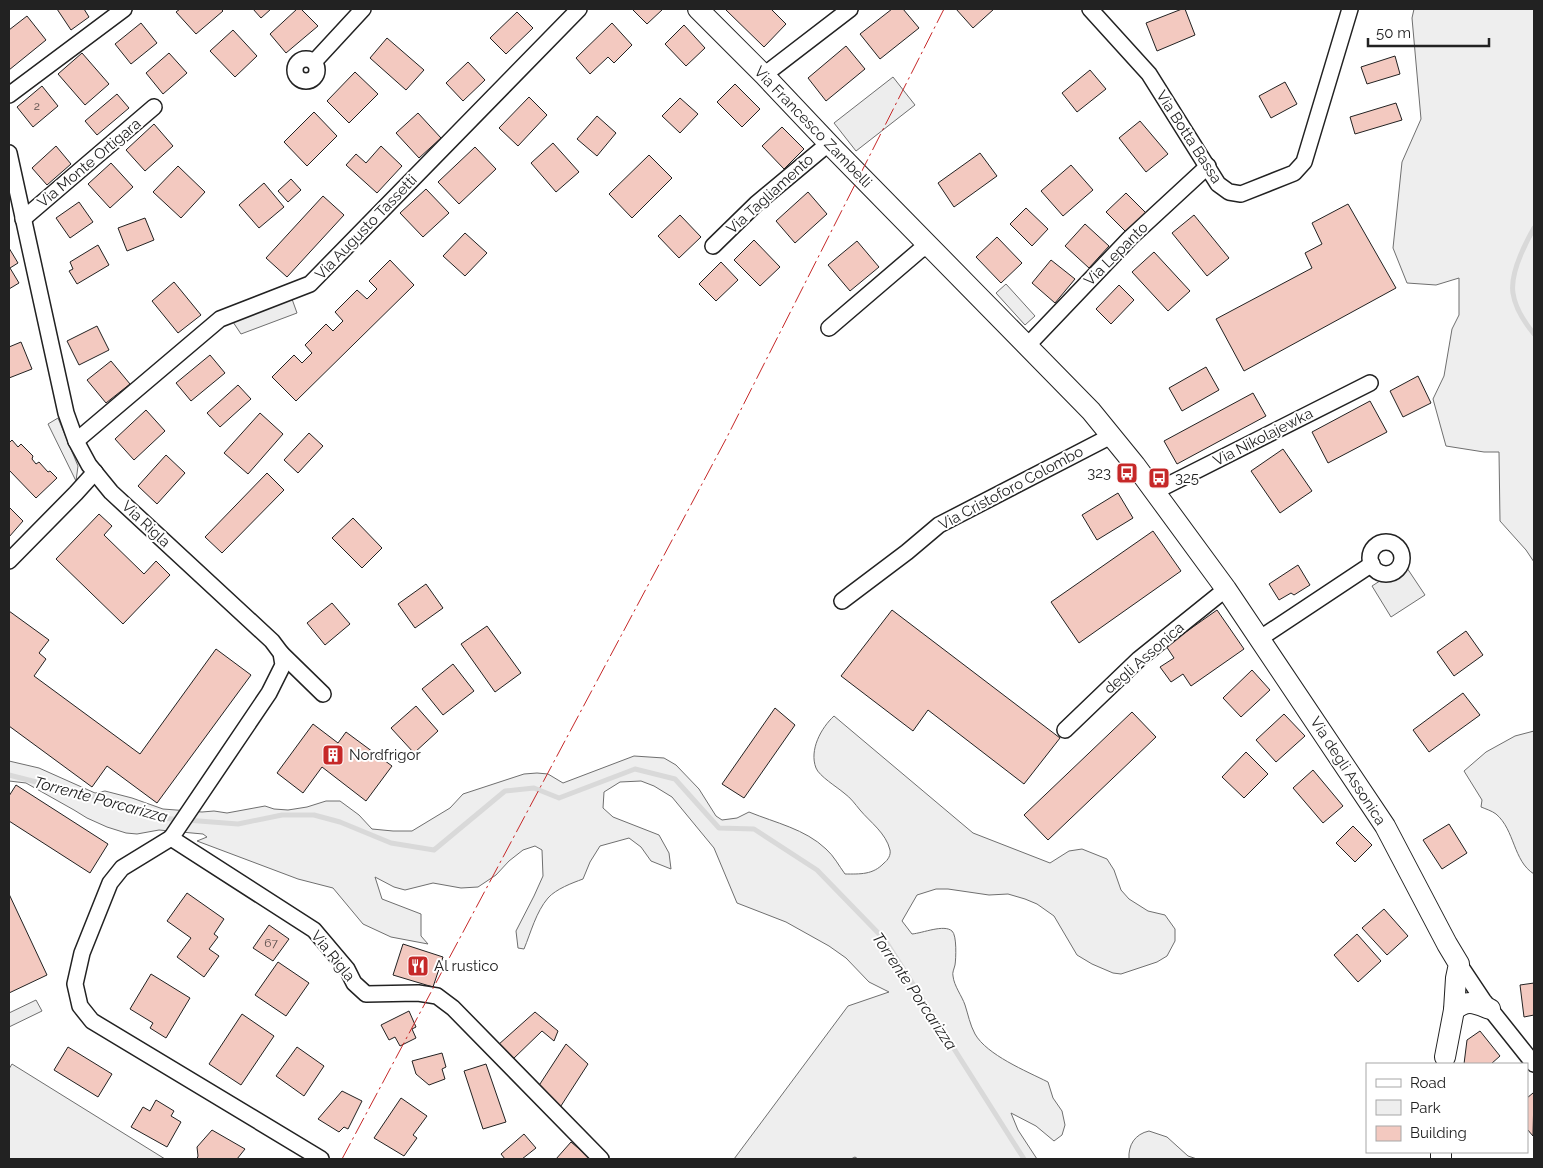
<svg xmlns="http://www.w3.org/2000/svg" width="1543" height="1168" viewBox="0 0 1543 1168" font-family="Raleway,sans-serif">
<rect width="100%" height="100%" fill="#fff"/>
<!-- green -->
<g fill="#eee" stroke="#6f6f6f">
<polygon points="1414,9 1534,9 1534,562 1526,550 1500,521 1499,452 1484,452 1446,446 1433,399 1444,376 1452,329 1459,315 1459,278 1436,285 1407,283 1393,248 1402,162 1421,119 1412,18"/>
<path d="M834,716L973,833L1050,863L1069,851L1082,849L1107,859L1114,870L1121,890L1129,899L1148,911L1165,915L1175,929V941L1167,956L1157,962L1121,974L1113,973L1092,964L1077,955L1054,916L1037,904L1025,899L1008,894L989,895L948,889H936L917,895L902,921L912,934C923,933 944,924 952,931C957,935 956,959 955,965C954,969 952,973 953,976C954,986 962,996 965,1005C968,1014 970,1025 975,1034C987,1055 1026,1071 1048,1082L1053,1098L1062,1111L1065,1125L1062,1135L1054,1141L1036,1126L1011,1113L1018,1130L1037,1159H858L855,1157L851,1159H734L848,1006L889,992L869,982L846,958L829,946L786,922L737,903L714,848L672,797L654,786L641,781L620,782L604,792L603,808L613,817L659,835L669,853L671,869L651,861L641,847L629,838L600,846L590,862L583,879C572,883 556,889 548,898C536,912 531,932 524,949L518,948L516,931L534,896L543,876L542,850L535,846L523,850L509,861L496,875L478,887L461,888L433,883L405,890L394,887L375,877L382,899L421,914V936L428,944L391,937L363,924L333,888L298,879L197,841L207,837L203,834L159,830L137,834L126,833L107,827L87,818L74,810L26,783L9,781V761L39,768L95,793L105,791L132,798L163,809L202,812L214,811L227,813L265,806L274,809L288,810L307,807L326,801H340L359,815L372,829L393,831H412L450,808L463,794L524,774L537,773L548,774L563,783L634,756L664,758L676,765L699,789L716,816L722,820L737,818L749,812C776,823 805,829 826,849C834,856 839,866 845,874C860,874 873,875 884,863C888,860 891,855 890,850C886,833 870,822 860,810C855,804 851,798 844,793C837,787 819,776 816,768C809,750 821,728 834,716Z"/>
<path d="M1534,731V874C1513,861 1515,830 1496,814C1492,811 1486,809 1481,807L1482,800L1464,771L1486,752L1515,736Z"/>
<polygon points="12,1064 165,1159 9,1159 9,1069"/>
<path d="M1149,1131L1167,1137L1188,1156L1197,1159H1129C1128,1145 1135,1134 1149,1131Z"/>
</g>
<!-- parking -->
<g fill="#ededed" stroke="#6f6f6f">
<polygon points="893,77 915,105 856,151 834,123"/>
<polygon points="1006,284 1035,316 1025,325 996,293"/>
<polygon points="292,299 297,313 241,334 233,322"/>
<polygon points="58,418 78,466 76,481 48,424"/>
<polygon points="1405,565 1425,595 1391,617 1372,586"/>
<polygon points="36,1000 42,1011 9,1027 9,1013"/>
</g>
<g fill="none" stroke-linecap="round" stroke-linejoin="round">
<!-- stream -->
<g stroke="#d9d9d9" stroke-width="5">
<path d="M1534,228C1525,244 1510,274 1513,293C1515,308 1525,323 1534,334"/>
<polyline points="9,775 91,796 160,818 238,824 282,815 314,815 340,822 391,843 434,850 505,791 534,788 559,798 635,769 675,779 719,828 754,829 817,870 885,940 1024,1159"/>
</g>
</g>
<!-- building -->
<g fill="#f3c9c0" stroke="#222">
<polygon points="57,9 84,9 89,17 71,30"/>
<polygon points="180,9 221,9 223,11 196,34 176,12"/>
<polygon points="253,9 271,9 261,18"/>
<polygon points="297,9 301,9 318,26 286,53 270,34"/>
<polygon points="632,9 663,9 647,24"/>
<polygon points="728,9 771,9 786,24 764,47 726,10"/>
<polygon points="892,9 903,9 919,28 880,59 860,34"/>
<polygon points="956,9 994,9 973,28"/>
<polygon points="1182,9 1185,9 1195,35 1157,51 1146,23"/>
<polygon points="517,12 533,28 506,54 490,38"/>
<polygon points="27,16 46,40 9,70 9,30"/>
<polygon points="141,23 157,43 131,64 115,44"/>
<polygon points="612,23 632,45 614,63 608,57 590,74 576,58"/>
<polygon points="684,25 705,48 686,66 665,44"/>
<polygon points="233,30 257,56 235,77 210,51"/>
<polygon points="387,38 424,70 406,90 370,58"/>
<polygon points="846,46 865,69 826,101 808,78"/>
<polygon points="82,53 109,84 85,105 58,74"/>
<polygon points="169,53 187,73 163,94 146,73"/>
<polygon points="1395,56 1400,74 1367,84 1361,67"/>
<polygon points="468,62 485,80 463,101 446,83"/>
<polygon points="1090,70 1106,89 1077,112 1062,93"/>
<polygon points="355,72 378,94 349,123 327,101"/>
<polygon points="1285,82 1297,104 1271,118 1259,96"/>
<polygon points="735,84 760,109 742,127 717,102"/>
<polygon points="42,86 58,106 33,127 17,107"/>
<polygon points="117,94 129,108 97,135 85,121"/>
<polygon points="529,97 547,115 518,146 499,128"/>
<polygon points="680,98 698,114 680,133 662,116"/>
<polygon points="1396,103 1402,120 1355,134 1350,117"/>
<polygon points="314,112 337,136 307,166 284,142"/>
<polygon points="418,113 441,138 419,158 396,133"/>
<polygon points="597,116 616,133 597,156 577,139"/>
<polygon points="1140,121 1168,154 1146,172 1119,138"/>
<polygon points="154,124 173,146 145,171 126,150"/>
<polygon points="782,127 804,149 784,169 762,146"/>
<polygon points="553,143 579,172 556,192 531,163"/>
<polygon points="56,146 71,164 47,185 32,168"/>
<polygon points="381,146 402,166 377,193 346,165 356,154 366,163"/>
<polygon points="475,147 496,169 459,204 438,182"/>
<polygon points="980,153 997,176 954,207 938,183"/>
<polygon points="649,155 672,178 632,218 609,194"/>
<polygon points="111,163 133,187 110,208 88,184"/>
<polygon points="1071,165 1093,190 1063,216 1041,191"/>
<polygon points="178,166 205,192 181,218 153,192"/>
<polygon points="291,179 301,190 288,202 278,191"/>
<polygon points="264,183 284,207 259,228 239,205"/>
<polygon points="426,189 449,213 423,237 400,213"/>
<polygon points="808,192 827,214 795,243 776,221"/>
<polygon points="1126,193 1146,213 1126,232 1106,212"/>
<polygon points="323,196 344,215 287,277 266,258"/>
<polygon points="79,202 93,222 70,238 56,218"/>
<polygon points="1348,204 1396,288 1244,371 1216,319 1312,268 1305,253 1322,244 1312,223"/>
<polygon points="1026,208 1048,229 1032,246 1010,224"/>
<polygon points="680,215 701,237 679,258 658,236"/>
<polygon points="1194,215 1229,258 1207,276 1172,233"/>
<polygon points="145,218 154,240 127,251 118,228"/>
<polygon points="1085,224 1109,246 1089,268 1065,246"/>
<polygon points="465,233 487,253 465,276 443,256"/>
<polygon points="997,237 1022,263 1001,283 976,257"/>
<polygon points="754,240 780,267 760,286 734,260"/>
<polygon points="857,241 879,267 850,291 828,265"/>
<polygon points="98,245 109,265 77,284 69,271 73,269 70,262"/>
<polygon points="9,248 18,263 10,268 19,283 9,289"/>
<polygon points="1154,252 1190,291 1168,311 1132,272"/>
<polygon points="390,260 414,285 296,401 272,377 294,355 302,363 312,353 305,345 326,324 333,331 343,321 335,312 357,290 367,299 377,289 369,281"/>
<polygon points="1051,260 1075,279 1055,303 1032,283"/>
<polygon points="721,262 738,280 716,301 699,284"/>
<polygon points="174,282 201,315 178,333 152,301"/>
<polygon points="1119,285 1134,300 1111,324 1096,309"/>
<polygon points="97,326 109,350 79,365 67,341"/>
<polygon points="21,342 32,369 9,378 9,347"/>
<polygon points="210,355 225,373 191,401 176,383"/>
<polygon points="111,361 130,384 106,403 87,380"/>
<polygon points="1206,367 1219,390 1182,411 1169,388"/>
<polygon points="1418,376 1431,403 1403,417 1390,391"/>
<polygon points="238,385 251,399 220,427 207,413"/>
<polygon points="1253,393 1266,416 1177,464 1164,441"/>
<polygon points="1370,401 1387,432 1328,463 1312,432"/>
<polygon points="146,410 165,431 134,460 115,439"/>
<polygon points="260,413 283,434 248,474 224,453"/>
<polygon points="309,433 323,446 298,473 284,460"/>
<polygon points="12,440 18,447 21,444 33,456 32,459 36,464 39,462 48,472 50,471 57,478 36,498 9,470 9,443"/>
<polygon points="1283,449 1312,491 1280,513 1251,471"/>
<polygon points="166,455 185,473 157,504 138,486"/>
<polygon points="267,473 284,490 222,553 205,537"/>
<polygon points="1118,493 1133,518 1097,540 1082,515"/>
<polygon points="9,507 23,521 9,537"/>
<polygon points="99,514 112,526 104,535 144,574 156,561 170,575 123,624 56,559"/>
<polygon points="353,518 382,548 362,568 332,538"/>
<polygon points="1153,531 1181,571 1079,643 1051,602"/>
<polygon points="1298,565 1310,585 1294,595 1291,593 1279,600 1269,584"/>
<polygon points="426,584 443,608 415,628 398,604"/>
<polygon points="332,603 350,624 325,645 307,623"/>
<polygon points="892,610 1060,738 1024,784 928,710 913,731 841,676"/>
<polygon points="1217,610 1244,649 1191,686 1183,674 1171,682 1160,667 1174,658 1166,646"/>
<polygon points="9,611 49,640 39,653 46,659 34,676 140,754 216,649 251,675 157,803 107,766 92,787 9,726"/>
<polygon points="487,626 521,673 495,692 461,644"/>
<polygon points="1466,631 1483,655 1454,676 1437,652"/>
<polygon points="453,664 474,691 443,715 422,689"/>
<polygon points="1252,670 1270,690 1241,717 1223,698"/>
<polygon points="1463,693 1480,715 1429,752 1413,730"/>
<polygon points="416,706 438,731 414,753 391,728"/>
<polygon points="775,708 795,725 744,798 722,784"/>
<polygon points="1132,712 1156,737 1048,840 1024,815"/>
<polygon points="1284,714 1305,736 1276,762 1256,740"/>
<polygon points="313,724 338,743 346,732 392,766 366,801 322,767 303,793 277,773"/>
<polygon points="1246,752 1268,774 1244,798 1222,777"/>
<polygon points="1313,770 1343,806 1323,823 1293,788"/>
<polygon points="16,785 108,844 90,873 9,821 9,796"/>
<polygon points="1449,824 1467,853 1442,869 1423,840"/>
<polygon points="1353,826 1372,845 1355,862 1336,843"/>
<polygon points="187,893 224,919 214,934 218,937 209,949 219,956 204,977 177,957 191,938 167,921"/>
<polygon points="9,894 47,975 9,993"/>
<polygon points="1384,909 1408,936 1387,955 1362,928"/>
<polygon points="269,925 289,939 273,961 253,948"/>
<polygon points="1357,934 1381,961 1358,982 1334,955"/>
<polygon points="403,944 443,957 433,987 393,975"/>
<polygon points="278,962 309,983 286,1016 255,995"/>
<polygon points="151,974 190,998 166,1038 150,1028 153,1023 130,1009"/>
<polygon points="1534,983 1534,1015 1524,1017 1520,985"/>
<polygon points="409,1011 416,1027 412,1029 416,1038 400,1046 395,1037 389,1040 381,1025"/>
<polygon points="535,1012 558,1031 554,1041 542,1031 512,1060 498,1045"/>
<polygon points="242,1014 274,1036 241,1085 209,1064"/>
<polygon points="1480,1031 1500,1056 1491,1064 1464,1064 1467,1040"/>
<polygon points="566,1044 588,1064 559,1109 538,1087"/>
<polygon points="68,1047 112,1074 98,1097 54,1070"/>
<polygon points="297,1047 324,1066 304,1096 276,1076"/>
<polygon points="442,1053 446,1067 442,1069 445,1079 429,1085 416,1074 412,1061"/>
<polygon points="486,1064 506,1122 483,1129 464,1071"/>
<polygon points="342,1091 362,1101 348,1129 344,1127 339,1132 318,1119"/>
<polygon points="1533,1093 1534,1094 1533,1136 1527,1129 1527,1098"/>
<polygon points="401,1098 427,1116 413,1135 417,1138 404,1156 374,1138"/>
<polygon points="156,1100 174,1111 171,1116 181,1122 167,1147 131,1127 143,1107 150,1111"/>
<polygon points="212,1130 245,1149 237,1159 197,1159 198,1156 197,1147"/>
<polygon points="524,1134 536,1148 522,1159 505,1159 501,1154"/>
<polygon points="571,1142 591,1159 556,1159"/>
</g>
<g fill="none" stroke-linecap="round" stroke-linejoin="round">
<!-- street casing -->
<g stroke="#222" stroke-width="18">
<g id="street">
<polyline points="1090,9 1149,74 1218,184 1229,192 1241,194 1294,173 1304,162 1350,9"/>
<circle cx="306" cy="70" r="11"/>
<polyline points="314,62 363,9"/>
<polyline points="764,75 850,9"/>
<polyline points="9,95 124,9"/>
<polyline points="9,153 66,413 76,441 89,465 111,492 272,641 281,653 283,665 269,693 171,838 314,930 347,969 354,983 366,994 418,993 437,996 453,1008 601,1159"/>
<polyline points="23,219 154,107"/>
<polyline points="713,246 756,204 828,144"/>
<polyline points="829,328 919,251 928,246"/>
<polyline points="1027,346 1130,238 1208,166"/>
<polyline points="76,441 220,319 310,284 579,9"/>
<polyline points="1156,491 1370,383"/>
<circle cx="1386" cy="558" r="16"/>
<polyline points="9,561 76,493 95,472"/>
<polyline points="842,601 907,552 939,525 1111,436"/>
<polyline points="1259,639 1372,564"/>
<polyline points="281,653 323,694"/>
<polyline points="1065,730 1139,659 1226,589"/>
<polyline points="171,838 122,868 110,883 82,953 75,984 80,1006 92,1021 321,1159"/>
<polyline points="1459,964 1483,1000 1534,1064"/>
</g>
</g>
<!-- secondary casing -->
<g stroke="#222" stroke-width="22">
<g id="secondary">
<polyline points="698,9 764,75 833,148 1091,411 1135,465 1226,589 1385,826 1447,944 1459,964 1456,978 1454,1010 1445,1057"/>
<path d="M1454,1010C1468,999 1474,1003 1490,1009"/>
<polyline points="1441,1152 1441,1159"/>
</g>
</g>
<!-- street -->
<use href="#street" stroke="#fff" stroke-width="15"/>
<!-- secondary -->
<use href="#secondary" stroke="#fff" stroke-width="20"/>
<!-- power -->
<polyline stroke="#c62828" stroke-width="1" stroke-dasharray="18 4 2.5 4" stroke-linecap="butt" points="342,1159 726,439 944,9"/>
</g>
<!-- icons -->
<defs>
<g id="bus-square" transform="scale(1.125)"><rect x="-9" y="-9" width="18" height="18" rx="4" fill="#c62828" stroke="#fff"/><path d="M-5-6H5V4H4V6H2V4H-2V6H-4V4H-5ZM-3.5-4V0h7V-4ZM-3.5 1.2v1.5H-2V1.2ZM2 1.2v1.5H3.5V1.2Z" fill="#fff"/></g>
<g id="building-square" transform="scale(1.125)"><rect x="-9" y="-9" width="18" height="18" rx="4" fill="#c62828" stroke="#fff"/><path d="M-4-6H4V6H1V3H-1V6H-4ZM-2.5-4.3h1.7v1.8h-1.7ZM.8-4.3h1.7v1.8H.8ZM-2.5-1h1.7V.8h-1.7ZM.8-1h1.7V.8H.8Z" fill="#fff"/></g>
<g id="restaurant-square" transform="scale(1.125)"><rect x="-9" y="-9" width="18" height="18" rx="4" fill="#c62828" stroke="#fff"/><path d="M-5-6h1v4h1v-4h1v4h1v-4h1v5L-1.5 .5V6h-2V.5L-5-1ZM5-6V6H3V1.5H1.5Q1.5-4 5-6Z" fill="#fff"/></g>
</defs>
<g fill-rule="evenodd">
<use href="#bus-square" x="1127" y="473"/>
<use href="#bus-square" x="1159" y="478"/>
<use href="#building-square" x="333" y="755"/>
<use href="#restaurant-square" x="418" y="966"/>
</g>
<g text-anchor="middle" stroke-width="4" stroke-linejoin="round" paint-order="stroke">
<!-- number labels -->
<g font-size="12" fill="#564c4a">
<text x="37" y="110">2</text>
<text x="271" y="947">67</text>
</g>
<!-- street labels -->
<g font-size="15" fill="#222" stroke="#fff">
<text transform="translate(813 127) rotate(46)" y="5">Via Francesco Zambelli</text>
<text transform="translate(1189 137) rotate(57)" y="5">Via Botta Bassa</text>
<text transform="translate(89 163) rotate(-40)" y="5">Via Monte Ortigara</text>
<text transform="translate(770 194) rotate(-42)" y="5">Via Tagliamento</text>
<text transform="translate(366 227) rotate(-46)" y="5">Via Augusto Tassetti</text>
<text transform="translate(1116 254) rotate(-45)" y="5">Via Lepanto</text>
<text transform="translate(1263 437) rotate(-27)" y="5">Via Nikolajewka</text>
<text transform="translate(1011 488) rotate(-28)" y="5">Via Cristoforo Colombo</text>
<text transform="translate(146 524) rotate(43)" y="5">Via Rigla</text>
<text transform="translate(1144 658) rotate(-41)" y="5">degli Assonica</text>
<text transform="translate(1348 771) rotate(57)" y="5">Via degli Assonica</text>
<text transform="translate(333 956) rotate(51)" y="5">Via Rigla</text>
</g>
<!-- poi labels -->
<g font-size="15" fill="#222" stroke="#fff" text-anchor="start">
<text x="1111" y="478" text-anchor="end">323</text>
<text x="1175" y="483">325</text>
<text x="349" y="760">Nordfrigor</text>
<text x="434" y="971">Al rustico</text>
</g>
<!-- water labels -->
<g font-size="16" font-style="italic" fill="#222" stroke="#fff">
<text transform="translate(101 799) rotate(15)" y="6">Torrente Porcarizza</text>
<text transform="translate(915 991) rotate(56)" y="6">Torrente Porcarizza</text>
</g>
</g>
<!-- border -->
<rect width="1543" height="1168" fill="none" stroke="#222222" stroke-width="20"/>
<!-- legend -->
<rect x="1366" y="1063" width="162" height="90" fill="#ffffff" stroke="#a7a7a7"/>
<rect x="1376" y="1079" width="25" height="8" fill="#ffffff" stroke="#a7a7a7"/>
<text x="1410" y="1088" font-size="15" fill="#222222">Road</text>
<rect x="1376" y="1100" width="25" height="15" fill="#eeeeee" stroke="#a7a7a7"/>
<text x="1410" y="1113" font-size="15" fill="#222222">Park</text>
<rect x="1376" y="1126" width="25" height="15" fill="#f3c9c0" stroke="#a7a7a7"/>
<text x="1410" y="1138" font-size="15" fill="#222222">Building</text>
<!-- scale -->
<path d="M1368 38v8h121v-8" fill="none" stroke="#222222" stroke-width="2.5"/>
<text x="1376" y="38" font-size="15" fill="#222222" stroke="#ffffff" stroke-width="4" paint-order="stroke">50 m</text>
</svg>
